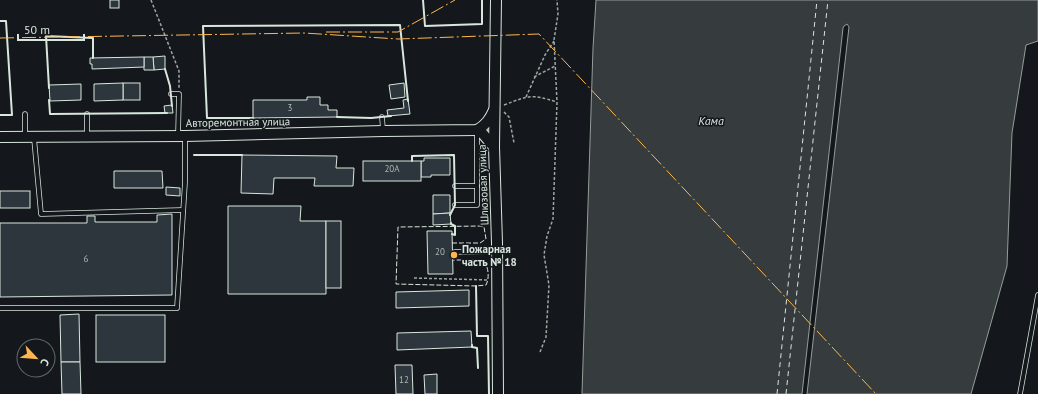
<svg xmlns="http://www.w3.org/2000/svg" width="1038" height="394" viewBox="0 0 1038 394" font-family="'PT Sans',sans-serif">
<rect width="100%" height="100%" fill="#14181c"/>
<!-- water -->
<polygon fill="#363b3e" stroke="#939e99" points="596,0 1038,0 1038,41 1026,45 1012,133 1007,266 971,394 807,394 849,27 847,24 844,26 843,28 802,394 582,394 593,48"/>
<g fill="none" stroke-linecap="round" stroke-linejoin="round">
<!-- ferry -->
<g stroke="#d8e6dc" stroke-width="1" stroke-dasharray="5 4" stroke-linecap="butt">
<polyline points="777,394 817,0"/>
<polyline points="786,394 828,0"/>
</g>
</g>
<!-- building -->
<g fill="#2c363c" stroke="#d8e6dc">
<rect x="110" y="0" width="9" height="8"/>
<polygon points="165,56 165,69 154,70 153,57"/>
<polygon points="144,57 153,57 154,70 144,70"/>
<polygon points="144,57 144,67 92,69 92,64 90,64 90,58"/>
<rect x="123" y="83" width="17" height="17"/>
<polygon points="123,83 123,100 94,101 94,84"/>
<polygon points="404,83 405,97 391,99 389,85"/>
<polygon points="81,84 81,100 50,101 49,85"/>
<polygon points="307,97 320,97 320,105 328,105 328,110 337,110 337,117 253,118 253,100 307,100"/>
<polygon points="408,99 410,114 388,116 387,110 404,108 403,100"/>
<polygon points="172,105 173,113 165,113 164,106"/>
<polygon points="242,155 337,156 336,168 354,168 353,186 314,186 315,178 274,178 273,194 241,193"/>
<polygon points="424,158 450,158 450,175 431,175 431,177 421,177 421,161 424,161"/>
<rect x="363" y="161" width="58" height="20"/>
<polygon points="114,171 162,171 163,188 114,188"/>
<polygon points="166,187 180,188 180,196 166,195"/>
<rect x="0" y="191" width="30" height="17"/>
<polygon points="433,195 450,195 450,213 433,214"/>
<polygon points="228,206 301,206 300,221 326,221 326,294 228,294"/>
<polygon points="450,213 451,224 433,225 433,214"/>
<polygon points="172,214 172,295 0,297 0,223 87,223 87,216 95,216 95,222 157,222 157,215"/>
<rect x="326" y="221" width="15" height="67"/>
<polygon points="427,231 452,231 453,274 428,274"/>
<polygon points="469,290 469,306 396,308 396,292"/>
<polygon points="79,314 80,362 61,362 60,315"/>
<rect x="96" y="315" width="69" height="47"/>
<polygon points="471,331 472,347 397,350 397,333"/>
<polygon points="61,362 80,362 81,394 62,394"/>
<polygon points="395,365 412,365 413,394 396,394"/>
<polygon points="437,374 437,394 425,394 424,375"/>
</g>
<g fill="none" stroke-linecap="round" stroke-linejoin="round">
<!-- service casing -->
<g stroke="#d8e6dc" stroke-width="5.5">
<g id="service">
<polyline points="171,94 179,94 178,136"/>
<polyline points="25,114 25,137"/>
<polyline points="87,114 87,136"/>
<polyline points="382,117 383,130"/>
<polyline points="34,138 41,214 183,210"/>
<polyline points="455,186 477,186"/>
<polyline points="455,205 477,205 477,131"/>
<polyline points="455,252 497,251"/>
<polyline points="0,308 177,308 185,182 185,136"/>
<polyline points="1020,394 1038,295"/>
</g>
</g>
<!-- tertiary casing -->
<g stroke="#d8e6dc" stroke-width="12">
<g id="tertiary">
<polyline points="496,0 494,147 497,243 498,394"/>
<polyline points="477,130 483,134 494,147"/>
<path d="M0,137L185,136L383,131L477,130C486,125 490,119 494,110"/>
</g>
</g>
<!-- path -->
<g stroke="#9da8a2" stroke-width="1.5" stroke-dasharray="3 2" stroke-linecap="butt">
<polyline points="151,0 179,71 179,88"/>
<polyline points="534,77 555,66"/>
<polyline points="526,97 545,55 554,41"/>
<path d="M504,105C530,95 531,94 557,102"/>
<polyline points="504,112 509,117 514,143"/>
<polyline points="414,278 488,280"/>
<polyline points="540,352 546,337 549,285 544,255 547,236 553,219 557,102 554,40 558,14 557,0"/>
</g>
<!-- service -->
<use href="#service" stroke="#14181c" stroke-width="4"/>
<!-- tertiary -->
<use href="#tertiary" stroke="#14181c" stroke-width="10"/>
<!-- fence -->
<path stroke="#d8e6dc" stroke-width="1" stroke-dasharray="5 2" stroke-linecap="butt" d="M452,243H480L486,239L484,227L482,226L398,227L396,284L476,286L486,285C490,277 488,267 484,260H452"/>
<!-- wall -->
<g stroke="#d8e6dc" stroke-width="2">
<polyline points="423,0 425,26 482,24 482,0"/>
<polyline points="0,21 6,21 12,115 0,115"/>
<polyline points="165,69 170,86 172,106"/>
<polyline points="49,88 46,36 93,38 93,58"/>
<polyline points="49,100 50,114 167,113"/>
<polyline points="337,117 371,118 391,116"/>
<polyline points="253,118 207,118 203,26 400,25 408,101"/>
<polyline points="194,155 242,155"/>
<polyline points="412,161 412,156 454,155 455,205 450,215"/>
<polyline points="451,223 451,224 455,226 455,235 452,234"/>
<polyline points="476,286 477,336 488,336 489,394"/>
<polyline points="472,345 472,347 477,348 478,368"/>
</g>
<!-- power -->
<g stroke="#ffb74d" stroke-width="1" stroke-dasharray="14 3 2 3" stroke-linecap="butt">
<polyline points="326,32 398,32 455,0"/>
<polyline points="0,38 304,33 398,39 539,34 876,394"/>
</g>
</g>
<!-- markers -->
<circle fill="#ffb74d" stroke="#14181c" stroke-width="1.5" cx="454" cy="255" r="4"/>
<g text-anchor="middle" stroke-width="3" stroke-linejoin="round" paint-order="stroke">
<!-- number labels -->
<g font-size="9" fill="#adbab4">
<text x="290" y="111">3</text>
<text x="392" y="172">20А</text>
<text x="440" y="255">20</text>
<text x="86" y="262">6</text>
<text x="404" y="383">12</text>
</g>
<!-- street labels -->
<g font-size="11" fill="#d8e6dc" stroke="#14181c">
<text transform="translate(238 122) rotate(-1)" y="4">Авторемонтная улица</text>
<text transform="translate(483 185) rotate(-92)" y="4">Шлюзовая улица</text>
</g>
<!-- poi labels -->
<g font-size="11" font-weight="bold" fill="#d8e6dc" stroke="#14181c" text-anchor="start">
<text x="462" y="253">Пожарная<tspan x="462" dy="13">часть № 18</tspan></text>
</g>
<!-- water labels -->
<g font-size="12" font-style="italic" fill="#d8e6dc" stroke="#14181c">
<text x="711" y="125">Кама</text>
</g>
</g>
<!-- north arrow -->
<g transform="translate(36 358) rotate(116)"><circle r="19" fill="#14181c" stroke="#626a69"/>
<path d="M0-3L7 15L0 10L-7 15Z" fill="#ffb74d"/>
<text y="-6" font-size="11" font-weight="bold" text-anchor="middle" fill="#d8e6dc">С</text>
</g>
<!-- scale -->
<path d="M18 34v6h66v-6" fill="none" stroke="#d8e6dc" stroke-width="2"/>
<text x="24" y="34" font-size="12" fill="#d8e6dc" stroke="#14181c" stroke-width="3" paint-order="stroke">50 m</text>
</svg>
